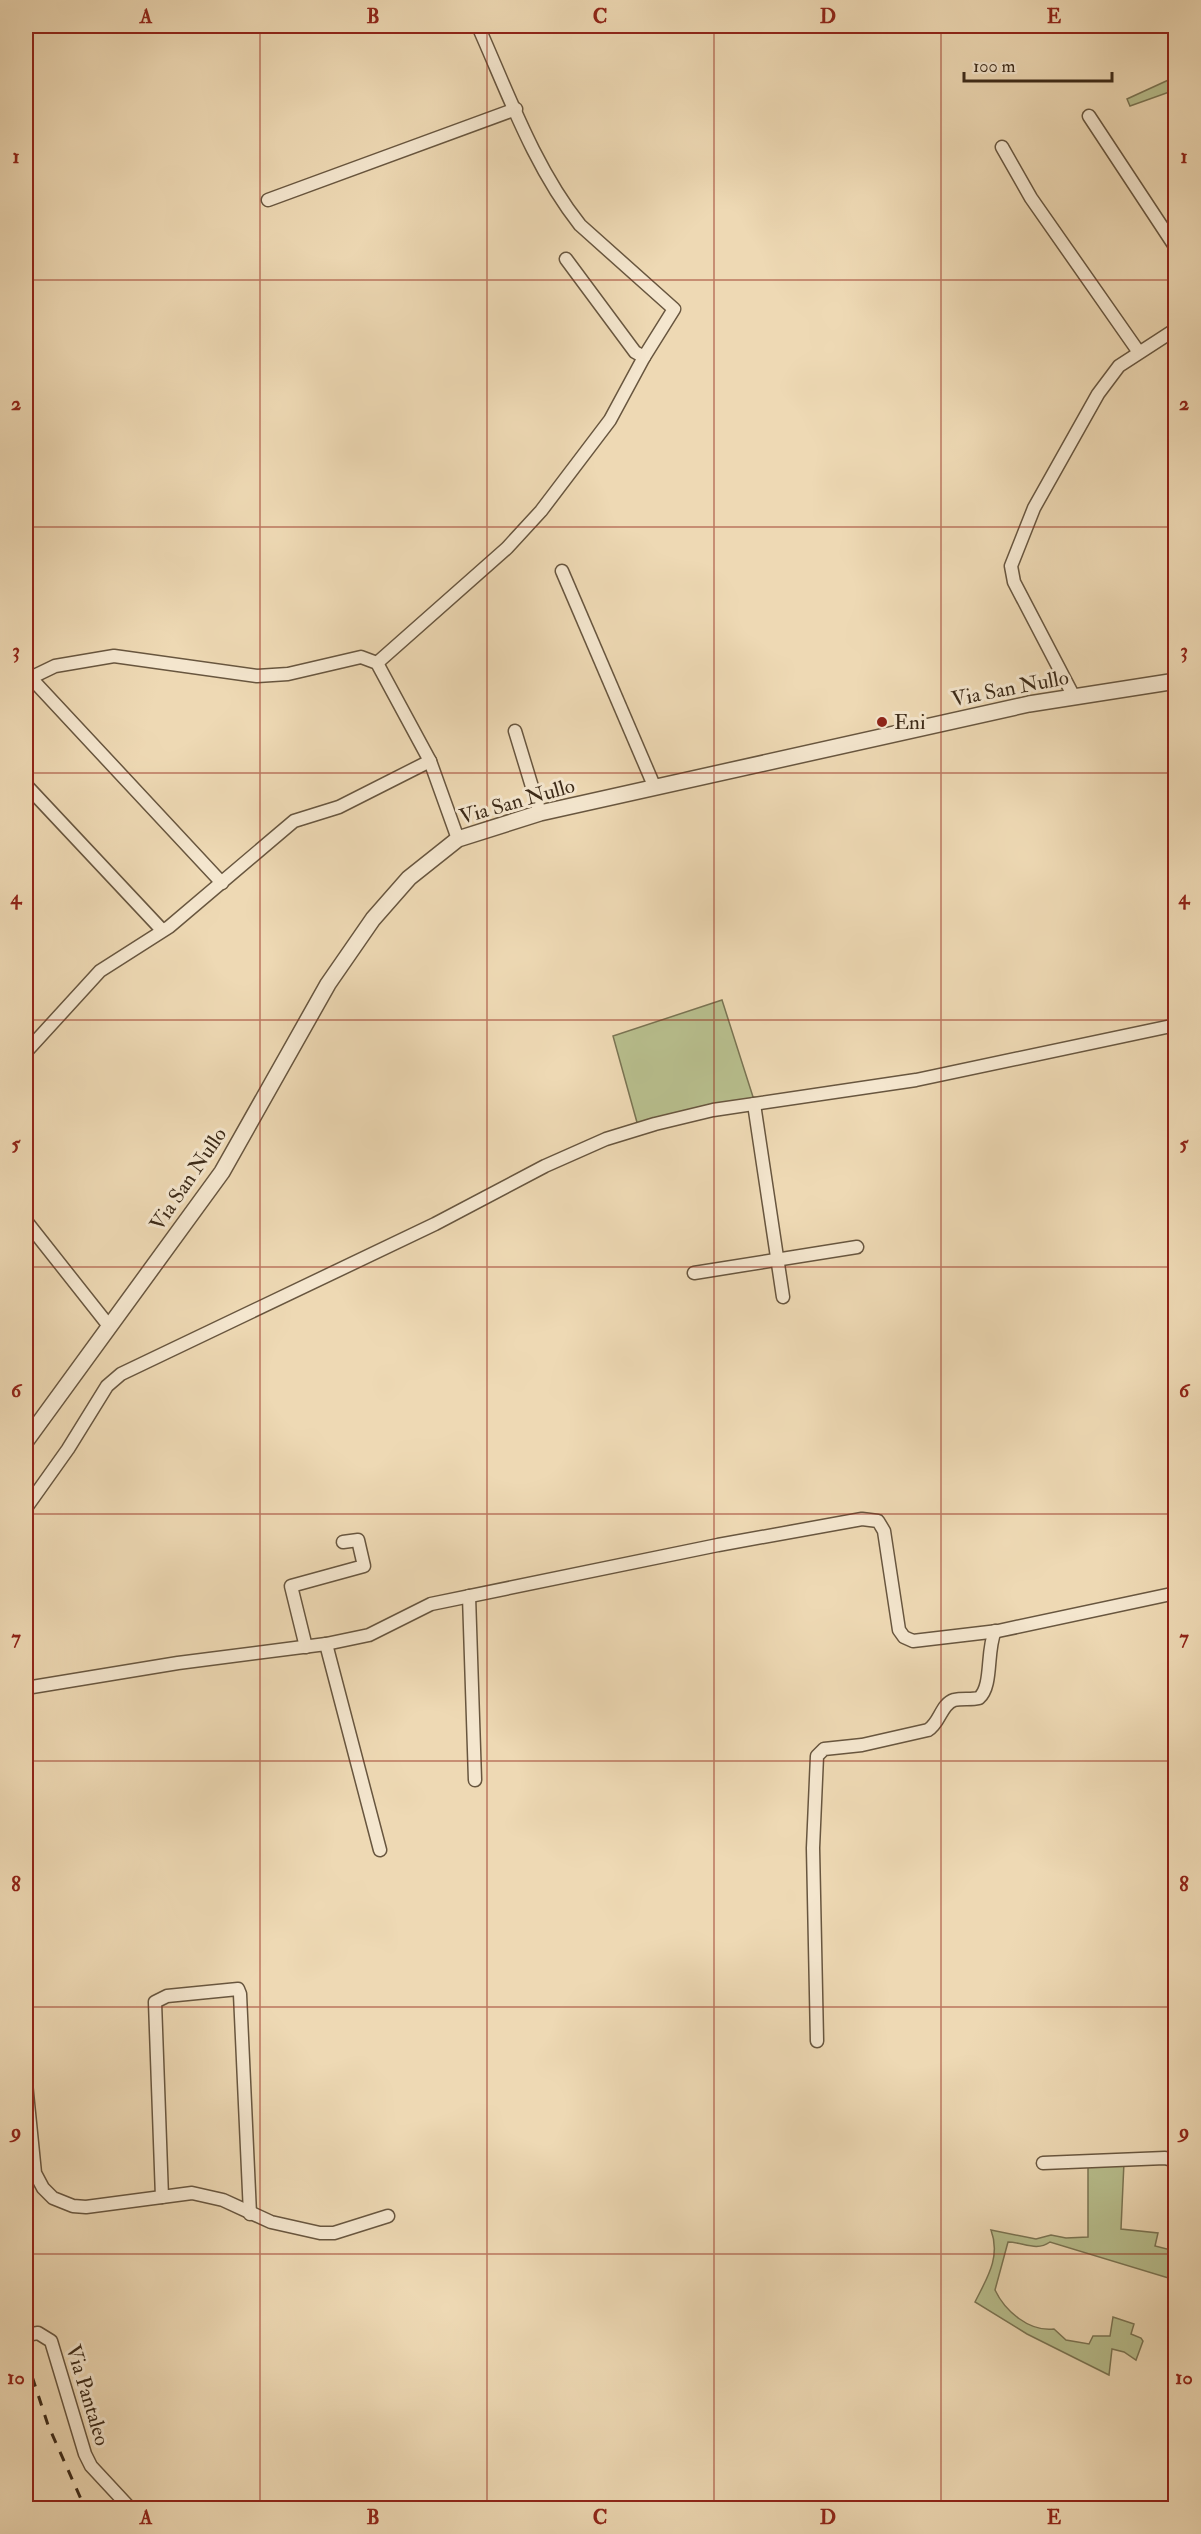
<svg xmlns="http://www.w3.org/2000/svg" width="1201" height="2534" viewBox="0 0 1201 2534" font-family="'IM FELL Double Pica',serif">
<rect width="100%" height="100%" fill="#eed9b4"/>
<filter id="stains"><feTurbulence type="fractalNoise" baseFrequency=".00333" numOctaves="4"/><feColorMatrix values="0 0 0 0 .2 0 0 0 0 .09 0 0 0 0 .02 0 0 0 .5 -.17"/></filter>
<radialGradient id="worn" r=".72"><stop offset=".6" stop-color="#630" stop-opacity="0"/><stop offset="1" stop-color="#630" stop-opacity=".3"/></radialGradient>
<!-- green -->
<g fill="#b8bf8e" stroke="#7a7453" stroke-width="1.5">
<polygon points="1175,77 1175,90 1130,106 1127,99"/>
<polygon points="722,1000 754,1100 638,1126 613,1036"/>
<path d="M1124,2162L1121,2229L1158,2233L1155,2246L1175,2251V2280L1050,2242C1036,2252 1023,2242 1008,2242L995,2290C1005,2311 1029,2332 1054,2329L1066,2340L1089,2344L1093,2336H1110L1113,2317L1134,2324L1131,2334L1141,2338L1143,2341L1136,2360L1124,2352L1112,2349L1109,2375L1027,2334L975,2302C987,2278 1001,2257 991,2230L1036,2239L1051,2235L1066,2238L1088,2237V2165Z"/>
</g>
<g fill="none" stroke-linecap="round" stroke-linejoin="round">
<!-- minor casing -->
<g stroke="#68563f" stroke-width="15">
<g id="minor">
<polyline points="1089,116 1176,248"/>
<polyline points="1002,147 1031,198 1138,351"/>
<polyline points="268,200 516,109"/>
<polyline points="566,259 635,352 644,357"/>
<polyline points="562,571 655,788"/>
<path d="M377,663L507,548L541,511L610,420L644,357L674,309L580,225C534,167 508,93 478,26"/>
<polyline points="30,677 222,883"/>
<polyline points="26,680 55,666 114,656 257,676 288,674 361,657 377,663 430,761 458,839"/>
<polyline points="1074,697 1014,582 1011,566 1034,508 1098,394 1119,366 1176,329"/>
<polyline points="515,731 540,813"/>
<polyline points="26,785 162,930"/>
<polyline points="26,1052 100,971 169,927 294,821 339,807 430,761"/>
<polyline points="754,1104 783,1297"/>
<polyline points="26,1221 109,1326"/>
<polyline points="694,1273 857,1247"/>
<polyline points="26,1508 68,1449 107,1386 121,1374 435,1224 545,1166 606,1139 655,1124 713,1110 916,1080 1176,1025"/>
<polyline points="469,1596 475,1780"/>
<polyline points="326,1644 380,1850"/>
<polyline points="306,1647 291,1586 364,1566 358,1540 343,1542"/>
<polyline points="26,1688 178,1663 326,1644 369,1635 431,1604 718,1545 862,1519 878,1521 884,1531 899,1630 904,1637 913,1641 998,1631 1176,1593"/>
<path d="M817,2041L813,1848L817,1756L824,1749L862,1745L928,1730C940,1723 941,1704 954,1700C962,1698 971,1700 979,1698C993,1686 986,1651 995,1631"/>
<polyline points="26,2083 35,2173 43,2188 53,2198 73,2206 86,2207 192,2193 223,2200 271,2222 320,2233 334,2233 388,2216"/>
<polyline points="1043,2163 1165,2158 1176,2161"/>
<polyline points="162,2197 155,2002 167,1996 238,1989 240,1994 250,2214"/>
<polyline points="26,2335 38,2333 51,2341 85,2454 91,2466 130,2508"/>
</g>
</g>
<!-- tertiary casing -->
<g stroke="#68563f" stroke-width="18">
<polyline id="tertiary" points="26,1441 222,1172 328,984 373,919 409,878 458,839 540,813 1029,704 1176,681"/>
</g>
<!-- minor -->
<use href="#minor" stroke="#f4e6ce" stroke-width="12"/>
<!-- tertiary -->
<use href="#tertiary" stroke="#f4e6ce" stroke-width="15"/>
<!-- rail -->
<polyline stroke="#3c2a18" stroke-width="3" stroke-dasharray="10 10" stroke-linecap="butt" points="26,2358 48,2425 85,2508"/>
</g>
<!-- grid -->
<path fill="none" stroke="#8f2418" stroke-width="1.5" stroke-opacity="0.55" d="M260,26V2508M487,26V2508M714,26V2508M941,26V2508M26,280H1176M26,527H1176M26,773H1176M26,1020H1176M26,1267H1176M26,1514H1176M26,1761H1176M26,2007H1176M26,2254H1176"/>
<!-- markers -->
<circle fill="#8f2418" stroke="#f4e6ce" stroke-width="2" cx="882" cy="722" r="6"/>
<g text-anchor="middle" stroke-width="6" stroke-linejoin="round" paint-order="stroke">
<!-- street labels -->
<g font-size="21" fill="#3c2a18" stroke="#f4e6ce">
<text transform="translate(1010 688) rotate(-11)" y="7">Via San Nullo</text>
<text transform="translate(517 801) rotate(-16)" y="7">Via San Nullo</text>
<text transform="translate(188 1179) rotate(-56)" y="7">Via San Nullo</text>
<text transform="translate(88 2395) rotate(73)" y="7">Via Pantaleo</text>
</g>
<!-- poi labels -->
<g font-size="21" fill="#3c2a18" stroke="#f4e6ce" text-anchor="start">
<text x="894" y="729">Eni</text>
</g>
</g>
<!-- margin -->
<rect width="1201" height="2534" fill="none" stroke="#eed9b4" stroke-width="66"/>
<!-- scale -->
<path d="M964 72v9h148v-9" fill="none" stroke="#3c2a18" stroke-width="3"/>
<text x="973" y="72" font-size="18" fill="#3c2a18" stroke="#f4e6ce" stroke-width="4.5" paint-order="stroke">100 m</text>
<rect x="33" y="33" width="1135" height="2468" fill="none" stroke="#8f2418" stroke-width="2"/>
<g font-size="20" text-anchor="middle" font-weight="bold" fill="#8f2418">
<text x="146" y="23">A</text>
<text x="373" y="23">B</text>
<text x="600" y="23">C</text>
<text x="828" y="23">D</text>
<text x="1054" y="23">E</text>
<text x="16" y="163">1</text>
<text x="1184" y="163">1</text>
<text x="16" y="410">2</text>
<text x="1184" y="410">2</text>
<text x="16" y="657">3</text>
<text x="1184" y="657">3</text>
<text x="16" y="904">4</text>
<text x="1184" y="904">4</text>
<text x="16" y="1150">5</text>
<text x="1184" y="1150">5</text>
<text x="16" y="1397">6</text>
<text x="1184" y="1397">6</text>
<text x="16" y="1644">7</text>
<text x="1184" y="1644">7</text>
<text x="16" y="1891">8</text>
<text x="1184" y="1891">8</text>
<text x="16" y="2138">9</text>
<text x="1184" y="2138">9</text>
<text x="16" y="2384">10</text>
<text x="1184" y="2384">10</text>
<text x="146" y="2524">A</text>
<text x="373" y="2524">B</text>
<text x="600" y="2524">C</text>
<text x="828" y="2524">D</text>
<text x="1054" y="2524">E</text>
</g>
<rect width="100%" height="100%" filter="url(#stains)"/>
<rect width="100%" height="100%" fill="url(#worn)"/>
</svg>
